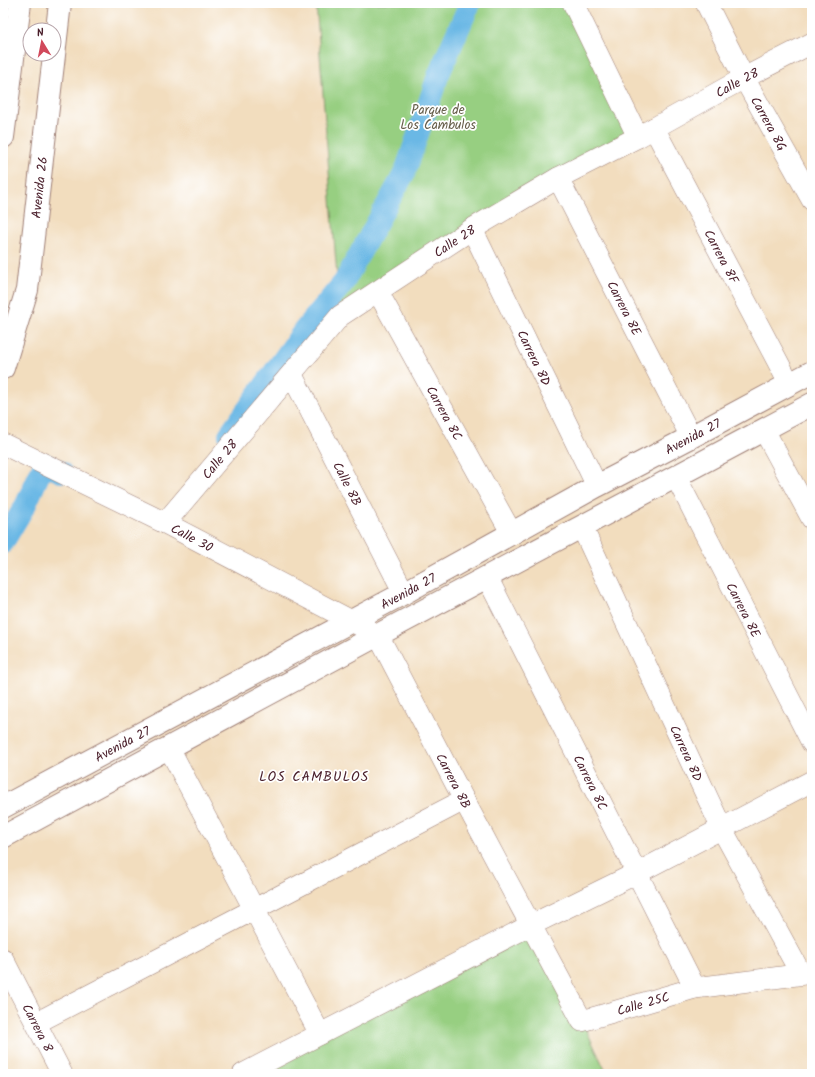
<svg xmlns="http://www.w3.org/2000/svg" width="815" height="1077" viewBox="0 0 815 1077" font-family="Kalam,sans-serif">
<rect width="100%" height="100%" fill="#fff"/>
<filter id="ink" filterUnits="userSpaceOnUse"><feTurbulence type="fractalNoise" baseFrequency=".025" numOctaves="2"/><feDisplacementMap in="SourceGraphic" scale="8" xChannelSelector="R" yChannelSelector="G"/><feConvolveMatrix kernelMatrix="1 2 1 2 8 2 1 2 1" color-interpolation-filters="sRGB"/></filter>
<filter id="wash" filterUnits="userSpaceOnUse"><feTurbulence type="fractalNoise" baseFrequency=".012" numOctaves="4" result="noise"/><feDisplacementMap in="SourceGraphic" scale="16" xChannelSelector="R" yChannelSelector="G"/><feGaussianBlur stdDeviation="0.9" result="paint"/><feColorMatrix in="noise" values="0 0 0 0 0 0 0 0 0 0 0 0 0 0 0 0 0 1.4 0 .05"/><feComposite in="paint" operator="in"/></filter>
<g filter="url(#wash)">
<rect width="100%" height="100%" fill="#f2ddbe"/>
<!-- green -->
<g fill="#97cf81" stroke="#707756">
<polygon points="316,3 569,3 635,136 340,316"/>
<polygon points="531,925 582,1021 607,1074 243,1074"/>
</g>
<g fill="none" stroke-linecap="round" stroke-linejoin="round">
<!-- canal -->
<g stroke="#6bb8e5" stroke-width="22">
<polyline points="229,435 305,329 344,282 405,172 438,76 470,3"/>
<polyline points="3,543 26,504 44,464 61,472"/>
</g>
</g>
</g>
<g filter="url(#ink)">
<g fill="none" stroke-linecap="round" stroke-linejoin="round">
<!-- minor casing -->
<g stroke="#9e7e74" stroke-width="22">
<g id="minor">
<polyline points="573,3 638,137"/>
<path id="s1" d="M706,3L744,78L812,200"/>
<path id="s2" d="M654,128L789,383"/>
<path id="s3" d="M558,178L691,437"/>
<path id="s4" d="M472,229L597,486"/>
<path id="s5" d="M378,292L512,534"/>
<path id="s6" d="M292,375L404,593"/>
<polyline points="764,430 812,519"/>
<path id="s7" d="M3,444L165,523L378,635L464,800L582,1021L695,988L812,973"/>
<path id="s8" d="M676,477L812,743"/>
<path id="s9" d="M165,523L340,316L472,229L558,178L638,137L744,78L812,43"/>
<path id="s10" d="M582,527L722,829L801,974"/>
<path id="s11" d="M487,577L695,988"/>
<polyline points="169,748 320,1034"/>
<path id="s12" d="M3,959L62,1074"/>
<polyline points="36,1023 464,800"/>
<polyline points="243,1074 531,925 637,873 812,781"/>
</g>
</g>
<!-- major casing -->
<g stroke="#9e7e74" stroke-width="24">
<g id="major">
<polyline points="3,137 20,3"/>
<path id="s13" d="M3,368L27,290L60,3"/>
<path id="s14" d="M3,807L404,593L597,486L691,437L812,372"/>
<polyline points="3,837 378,635 812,404"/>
</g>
</g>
<!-- minor -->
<use href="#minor" stroke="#fff" stroke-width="21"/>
<!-- major -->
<use href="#major" stroke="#fff" stroke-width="22"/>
</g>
</g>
<g text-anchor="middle" stroke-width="3.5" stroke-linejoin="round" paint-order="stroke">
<!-- street labels -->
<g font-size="13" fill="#4a1f2b" stroke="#fff">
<text dy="5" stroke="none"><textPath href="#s9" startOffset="732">Calle 28</textPath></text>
<text dy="5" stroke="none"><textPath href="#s1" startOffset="136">Carrera 8G</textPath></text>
<text dy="5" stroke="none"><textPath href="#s13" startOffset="185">Avenida 26</textPath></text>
<text dy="5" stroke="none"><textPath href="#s9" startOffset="408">Calle 28</textPath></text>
<text dy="5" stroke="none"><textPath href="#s2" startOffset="145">Carrera 8F</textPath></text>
<text dy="5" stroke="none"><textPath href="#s3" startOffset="146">Carrera 8E</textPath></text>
<text dy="5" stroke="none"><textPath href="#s4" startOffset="143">Carrera 8D</textPath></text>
<text dy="5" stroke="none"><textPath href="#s5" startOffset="138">Carrera 8C</textPath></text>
<text dy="5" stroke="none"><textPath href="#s14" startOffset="783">Avenida 27</textPath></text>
<text dy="5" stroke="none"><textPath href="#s9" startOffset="84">Calle 28</textPath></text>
<text dy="5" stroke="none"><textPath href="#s6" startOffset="122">Calle 8B</textPath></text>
<text dy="5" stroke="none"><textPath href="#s7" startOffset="211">Calle 30</textPath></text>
<text dy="5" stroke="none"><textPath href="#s14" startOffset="459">Avenida 27</textPath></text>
<text dy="5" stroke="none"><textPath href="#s8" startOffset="149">Carrera 8E</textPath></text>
<text dy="5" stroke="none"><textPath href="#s14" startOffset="135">Avenida 27</textPath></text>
<text dy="5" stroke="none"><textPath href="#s10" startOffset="249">Carrera 8D</textPath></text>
<text dy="5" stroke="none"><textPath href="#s7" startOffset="585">Carrera 8B</textPath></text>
<text dy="5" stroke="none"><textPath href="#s11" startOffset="230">Carrera 8C</textPath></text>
<text dy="5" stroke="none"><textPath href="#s7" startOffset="921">Calle 25C</textPath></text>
<text dy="5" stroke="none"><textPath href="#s12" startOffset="77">Carrera 8</textPath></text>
</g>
<!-- park labels -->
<g font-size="13" fill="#655d49" stroke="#fff">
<text x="438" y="114">Parque de<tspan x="438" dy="15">Los Cambulos</tspan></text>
</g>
<!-- neighbourhood labels -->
<g font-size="14" letter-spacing="1" fill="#4a1f2b" stroke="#fff">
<text x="314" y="781">LOS CAMBULOS</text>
</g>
</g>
<!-- margin -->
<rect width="815" height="1077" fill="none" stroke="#fff" stroke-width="16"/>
<!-- north arrow -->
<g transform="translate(42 42) rotate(350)"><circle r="19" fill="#ffffff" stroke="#b7a5aa"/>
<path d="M0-3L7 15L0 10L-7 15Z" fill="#d1495b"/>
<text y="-6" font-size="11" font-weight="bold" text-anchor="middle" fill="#4a1f2b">N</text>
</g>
</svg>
